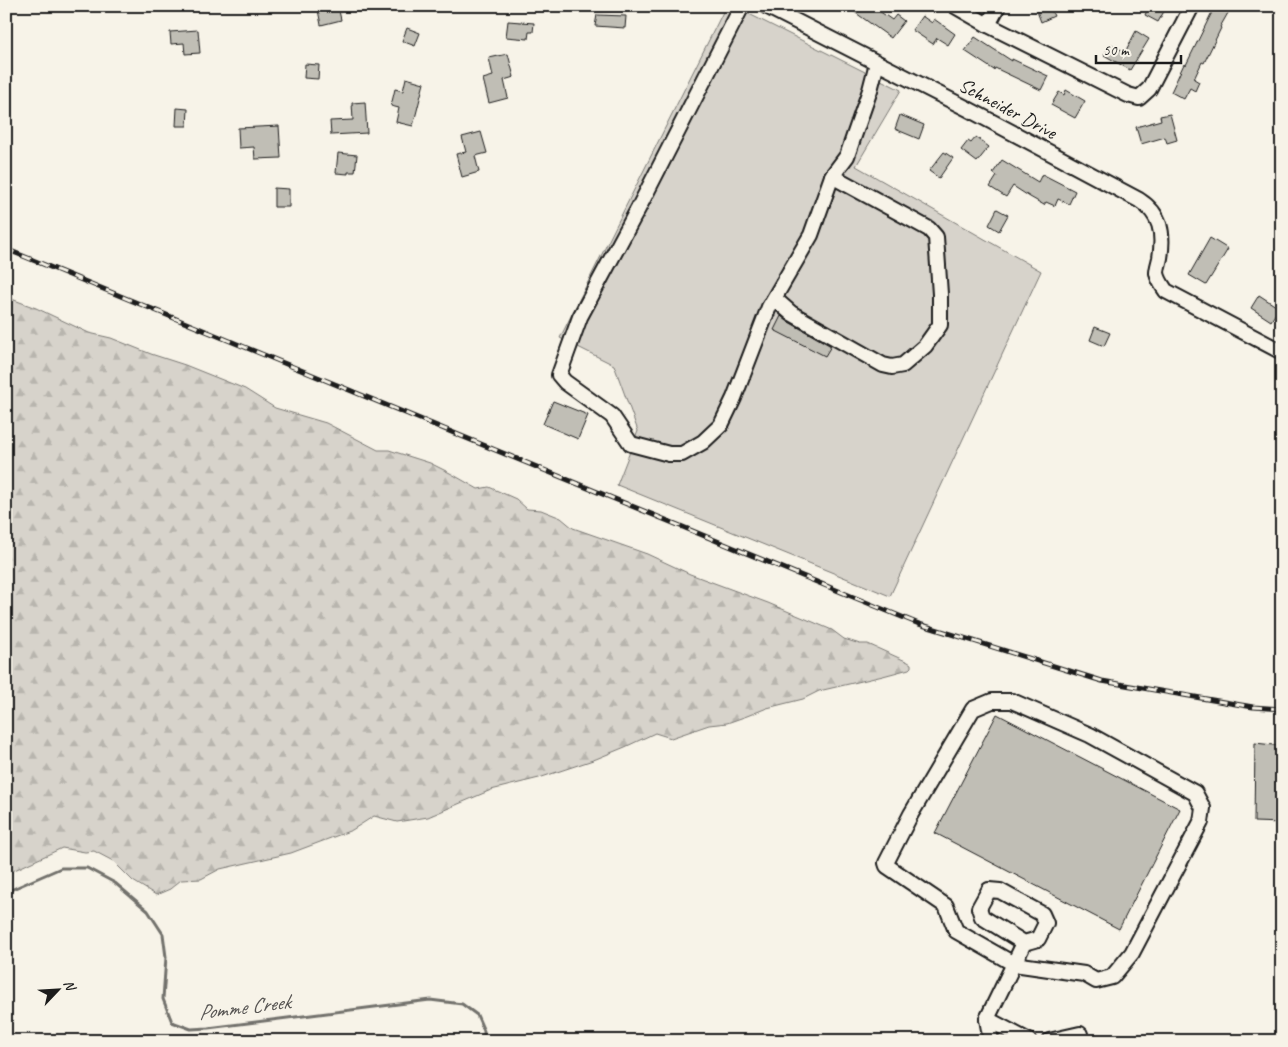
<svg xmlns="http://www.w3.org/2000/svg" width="1288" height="1047" viewBox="0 0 1288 1047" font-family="Caveat,sans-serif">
<defs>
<pattern id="forest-firs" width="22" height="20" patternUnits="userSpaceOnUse" patternTransform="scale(1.25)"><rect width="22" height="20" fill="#d7d3cb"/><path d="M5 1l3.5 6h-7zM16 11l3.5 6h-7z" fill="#b8b5ae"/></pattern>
</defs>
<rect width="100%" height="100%" fill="#f7f3e8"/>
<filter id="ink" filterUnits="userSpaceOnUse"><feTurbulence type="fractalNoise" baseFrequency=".02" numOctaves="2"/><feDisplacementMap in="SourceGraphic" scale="10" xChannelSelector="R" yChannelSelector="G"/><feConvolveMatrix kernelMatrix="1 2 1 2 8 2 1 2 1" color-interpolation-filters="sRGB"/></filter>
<g filter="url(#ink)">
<!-- forest -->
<polygon fill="url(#forest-firs)" stroke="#7a7874" points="6,297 36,308 89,333 111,338 151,354 185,365 245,389 275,408 326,423 378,450 389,450 430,463 450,473 478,489 489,487 516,499 527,509 541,510 561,518 573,528 647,554 690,574 768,603 832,630 844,639 860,644 868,644 908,662 911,664 911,667 909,669 883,676 819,691 803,699 767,708 747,716 727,723 709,725 671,738 655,733 625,747 596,759 539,778 491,790 428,817 397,822 374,816 352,830 291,853 220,869 201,879 181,880 170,889 156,895 133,881 113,861 94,851 85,852 62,848 6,874"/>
<!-- park -->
<polygon fill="#d7d3cb" stroke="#7a7874" points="726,6 733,6 901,90 856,166 1041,271 890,596 617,485 638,431 614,365 560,338"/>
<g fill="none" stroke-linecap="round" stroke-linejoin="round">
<!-- stream -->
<polyline stroke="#72716c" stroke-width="3" points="6,892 61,868 87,868 115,883 148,911 163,934 166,957 163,999 172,1022 191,1029 208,1028 430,1000 462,1004 477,1015 484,1031 484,1041"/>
</g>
<!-- building -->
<g fill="#c0beb5" stroke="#1c1c1c">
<polygon points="338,6 341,20 321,25 318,10"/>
<polygon points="846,6 872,6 892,20 896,15 904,21 891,38"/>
<polygon points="1035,6 1049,6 1054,16 1041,22"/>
<polygon points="1149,6 1167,6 1158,22 1145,15"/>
<polygon points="1215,6 1232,6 1220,27 1221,28 1204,63 1202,62 1194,79 1199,82 1195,91 1190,88 1184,99 1171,92 1184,64 1186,65"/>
<polygon points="597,15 626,16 625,28 595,26"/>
<polygon points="922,16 932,23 934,19 955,34 948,45 937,38 933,44 912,30"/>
<polygon points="508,21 534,23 533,32 529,32 528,39 506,37"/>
<polygon points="407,28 420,33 415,46 402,41"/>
<polygon points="198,30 200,53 185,54 184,43 171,44 170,32"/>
<polygon points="1136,31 1149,39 1130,70 1104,55 1111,44 1125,52"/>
<polygon points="975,37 1012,61 1012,59 1048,76 1041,90 995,68 994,70 965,51"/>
<polygon points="508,54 514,77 504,80 508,98 489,103 483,79 493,76 489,58"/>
<polygon points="305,64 319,65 318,79 304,78"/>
<polygon points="406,78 424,83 413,126 396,122 399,108 391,106 395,89 403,91"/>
<polygon points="1066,90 1085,101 1075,118 1051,105 1059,92 1064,95"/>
<polygon points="365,102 367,133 331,135 330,121 353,120 352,103"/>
<polygon points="177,108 188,109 187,126 176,126"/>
<polygon points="1170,114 1177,140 1167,143 1165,137 1141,144 1136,127 1161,120 1160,116"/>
<polygon points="900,115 924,125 919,139 895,129"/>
<polygon points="279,126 281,158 255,159 254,147 239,148 238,128"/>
<polygon points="481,132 487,153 475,156 479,172 462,177 456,154 466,152 462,137"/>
<polygon points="976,137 989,147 977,162 961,150 968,141 971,143"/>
<polygon points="944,152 953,158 939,178 929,171"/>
<polygon points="338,153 357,155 355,172 348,172 348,174 336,173"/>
<polygon points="1002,160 1038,182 1042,174 1075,191 1069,204 1058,199 1055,206 1046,202 1044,205 1030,197 1013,186 1006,197 990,187 997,176 993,173"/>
<polygon points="274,188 289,189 289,207 274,207"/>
<polygon points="997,209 1008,215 999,231 989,225"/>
<polygon points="1210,238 1228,249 1206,285 1189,275"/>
<polygon points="1259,295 1279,308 1271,321 1251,308"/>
<polygon points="781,316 787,321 831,346 825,356 774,330"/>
<polygon points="1095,327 1110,333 1104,346 1090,340"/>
<polygon points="553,401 588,415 578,439 543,424"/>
<polygon points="997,714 1180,809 1119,929 935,833"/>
<polygon points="1255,743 1282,746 1282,823 1254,822"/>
</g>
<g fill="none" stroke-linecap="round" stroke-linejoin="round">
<!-- minor casing -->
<g stroke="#1c1c1c" stroke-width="18">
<g id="minor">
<polyline points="742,6 638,209 580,317 559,375 565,382 612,416 631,444 669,454 682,454 703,442 721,425 734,398 769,307 811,235 832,176 847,156 870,90 877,63"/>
<path d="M766,6L968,109L1139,200C1161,214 1164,233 1160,258C1159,263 1157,268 1157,273C1158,280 1162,285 1166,291L1282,352"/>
<polyline points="955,6 988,25 1128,95 1139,98 1149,89 1192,6"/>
<polyline points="988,25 998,6"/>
<polyline points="775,299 791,313 883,365 892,367 903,365 925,346 940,325 940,294 936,237 929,229 832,176"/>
<polygon points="992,701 1012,701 1090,735 1195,793 1203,808 1201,822 1132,953 1112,977 1096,981 1084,974 1014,964 956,931 946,906 887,866 886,863 911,814 973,709"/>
<polyline points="987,1019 1024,943 1038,939 1046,923 1042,914 1000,891 989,890 979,908 982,917 1024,943"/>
<polyline points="987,1019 1029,1041"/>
<polyline points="987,1019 991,1041"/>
<polyline points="1049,1041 1080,1034"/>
</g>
</g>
<!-- minor -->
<use href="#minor" stroke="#f7f3e8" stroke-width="14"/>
<!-- rail casing -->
<g stroke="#1c1c1c" stroke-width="5">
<polyline id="rail" points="6,249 919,624 1102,681 1253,707 1282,709"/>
</g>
<!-- rail -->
<use href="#rail" stroke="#f7f3e8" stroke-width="3" stroke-dasharray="9" stroke-linecap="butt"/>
</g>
</g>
<g text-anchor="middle" stroke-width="5" stroke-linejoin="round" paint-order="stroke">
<!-- street labels -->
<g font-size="20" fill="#1c1c1c" stroke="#f7f3e8">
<text transform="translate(1008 108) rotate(28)" y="7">Schneider Drive</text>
</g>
<!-- water labels -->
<g font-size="21" font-style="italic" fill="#565452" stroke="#f7f3e8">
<text transform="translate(244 1007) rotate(-7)" y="7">Pomme Creek</text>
</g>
</g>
<!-- margin -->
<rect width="1288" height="1047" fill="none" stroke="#f7f3e8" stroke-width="25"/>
<rect x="12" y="12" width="1263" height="1022" fill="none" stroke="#1c1c1c" stroke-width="2" filter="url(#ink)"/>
<!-- north arrow -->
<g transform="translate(58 990) rotate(65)" stroke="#f7f3e8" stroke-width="4" paint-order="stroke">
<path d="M0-4L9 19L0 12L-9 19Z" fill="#1c1c1c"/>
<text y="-8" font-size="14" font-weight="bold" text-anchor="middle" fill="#1c1c1c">N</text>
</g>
<!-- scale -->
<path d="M1096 55v8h85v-8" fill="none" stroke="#1c1c1c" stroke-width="2.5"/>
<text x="1103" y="55" font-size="15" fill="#1c1c1c" stroke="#f7f3e8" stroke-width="4" paint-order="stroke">50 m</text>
</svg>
